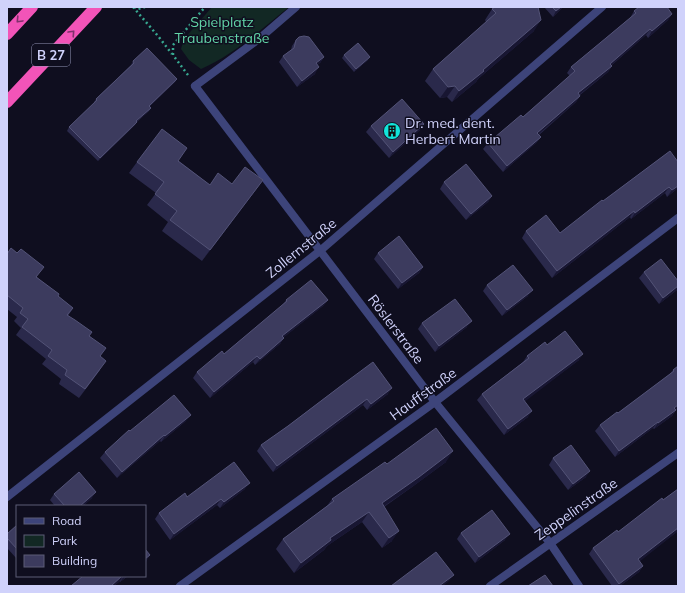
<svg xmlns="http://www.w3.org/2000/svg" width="685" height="593" viewBox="0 0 685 593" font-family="Mulish,sans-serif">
<rect width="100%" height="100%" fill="#0f0e1f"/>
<!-- green -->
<path fill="#122824" d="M212,7H289C261,29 234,55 201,69L189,60L181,49L184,39Z"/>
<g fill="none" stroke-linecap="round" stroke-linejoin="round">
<!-- path -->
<g stroke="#37a890" stroke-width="2.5" stroke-dasharray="2 3" stroke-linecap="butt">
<polyline points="133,7 158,36 172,54"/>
<polyline points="134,7 138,9 145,7"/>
<polyline points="188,75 173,55 173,45 205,7"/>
</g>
<!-- lane -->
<polyline stroke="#3d447a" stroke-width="8" points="195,86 260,38 296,7"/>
<!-- street -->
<g stroke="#3d447a" stroke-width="8">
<polyline points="195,86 435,402 550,543 579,586"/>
<polyline points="7,497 321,250 602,7"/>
<polyline points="180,586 435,402 678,218"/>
<polyline points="490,586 678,453"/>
</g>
<!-- highway -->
<g stroke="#f254b8" stroke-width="12">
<polyline points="7,34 32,7"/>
<polyline points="7,102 96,7"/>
</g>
</g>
<!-- wall -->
<g fill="#2a294b">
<polygon points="544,7 563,7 553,17"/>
<polygon points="492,9 534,31 478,79 476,82 452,102 447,97 440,98 425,81 433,69 486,22 485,20"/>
<polygon points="634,11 672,14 668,20 648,38 646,35 612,65 612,66 608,72 580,95 580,96 576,102 539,135 541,137 536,143 503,172 483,149 488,143 523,117 570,76 567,73 571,67 606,38 630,18"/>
<polygon points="296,40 324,57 320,63 317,65 315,74 297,87 279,62 283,56 291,50 292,46"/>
<polygon points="344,55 368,60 354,72 342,58"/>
<polygon points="133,61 177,79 175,82 150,106 151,108 149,111 137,122 135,125 98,161 67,131 69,127 94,103 94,102 96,99 131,65"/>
<polygon points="371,126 420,130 389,158 366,132"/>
<polygon points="670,151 678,188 667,197 665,193 631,219 630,217 552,278 522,238 526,231 560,233"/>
<polygon points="179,161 210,185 232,184 263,180 202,261 162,231 168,222 147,205 156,193 129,173 137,162"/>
<polygon points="444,182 492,196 488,202 466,220 440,189"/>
<polygon points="378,253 423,267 419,273 398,289 374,259"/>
<polygon points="7,254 37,277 58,296 73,308 68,316 90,336 100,356 100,370 79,398 59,384 61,379 42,364 46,359 16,335 21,328 14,321 17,317 7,309"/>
<polygon points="644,272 677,290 659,304 639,278"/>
<polygon points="487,285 528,296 502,316 483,291"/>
<polygon points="286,300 328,300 323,306 284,337 280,344 255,365 253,362 210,398 193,378 197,372 224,354 282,306"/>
<polygon points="422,323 467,327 435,352 418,329"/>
<polygon points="547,345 579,360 524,401 528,417 504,435 477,400 482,394 523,362 527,356"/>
<polygon points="678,366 678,408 676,410 672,416 654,429 653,428 615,457 595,431 600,425 618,413 669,375 673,370"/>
<polygon points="342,385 388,394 367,410 363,405 273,472 257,451 261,445 288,426"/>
<polygon points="186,421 161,442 160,441 117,478 100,458 105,452 130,431"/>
<polygon points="553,458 586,477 568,490 549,465"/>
<polygon points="446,462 412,487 384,507 392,541 382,548 362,522 327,546 324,550 294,573 276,549 283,539 327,506 332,499 387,464"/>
<polygon points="245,489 220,508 217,505 170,540 155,519 159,513 187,497"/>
<polygon points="678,489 678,531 639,561 643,566 639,572 620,586 612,586 589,554 593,548 618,532 663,500"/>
<polygon points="54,494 92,498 83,506 55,506 50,500"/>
<polygon points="17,525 17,559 7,548 7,534"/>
<polygon points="461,533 505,540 475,563 457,539"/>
<polygon points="83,576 128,576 120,582 120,581 114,586 71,586"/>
</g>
<!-- shaded-wall -->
<g fill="#181632">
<polygon points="561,7 563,7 553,17 556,11"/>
<polygon points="672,14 668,20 648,38 652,31"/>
<polygon points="541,20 534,31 478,79 476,82 452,102 459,91"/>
<polygon points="650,29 646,35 606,70 610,64"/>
<polygon points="324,57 320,63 312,69 316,63"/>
<polygon points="370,57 368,60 354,72 356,69"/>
<polygon points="612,66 608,72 574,99 578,93"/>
<polygon points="319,67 315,74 297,87 302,81"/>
<polygon points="177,79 175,82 147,109 149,106"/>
<polygon points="455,86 447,97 440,98 448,87"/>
<polygon points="580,96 576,102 533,139 537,133"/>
<polygon points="151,108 149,111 134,124 136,121"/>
<polygon points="137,122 135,125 98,161 100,158"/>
<polygon points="424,124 420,130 389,158 393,152"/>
<polygon points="541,137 536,143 503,172 507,166"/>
<polygon points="263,180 255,191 202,261 210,250"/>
<polygon points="678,186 678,188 667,197 672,190"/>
<polygon points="669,187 665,193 631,219 635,213"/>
<polygon points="492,196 488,202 466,220 471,214"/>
<polygon points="634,211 630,217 552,278 557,271"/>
<polygon points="423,267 419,273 398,289 402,283"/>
<polygon points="678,286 678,288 677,290 659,304 663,298"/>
<polygon points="533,290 528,296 502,316 507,310"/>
<polygon points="328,300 323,306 278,342 282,336"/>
<polygon points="472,321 467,327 435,352 439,346"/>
<polygon points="284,338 280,344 255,365 260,359"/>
<polygon points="583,354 579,360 519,406 523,399"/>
<polygon points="257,356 253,362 210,398 214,392"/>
<polygon points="392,388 388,394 367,410 371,404"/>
<polygon points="367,399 363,405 273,472 277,466"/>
<polygon points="678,405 678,408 670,414 674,408"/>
<polygon points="676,410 672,416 654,429 658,423"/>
<polygon points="532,411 528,417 504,435 508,429"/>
<polygon points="191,415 186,421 161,442 165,436"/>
<polygon points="658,422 653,428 615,457 619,451"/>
<polygon points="164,435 160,441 117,478 122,472"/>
<polygon points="453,451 446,462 412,487 374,513 382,503"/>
<polygon points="590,471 586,477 568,490 573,484"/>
<polygon points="250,483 245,489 220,508 224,502"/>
<polygon points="96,492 92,498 83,506 80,506"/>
<polygon points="221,499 217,505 170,540 174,534"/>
<polygon points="369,512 362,522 327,546 324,550 294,573 301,563 330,538"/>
<polygon points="678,528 678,531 634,566 638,559"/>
<polygon points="399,531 392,541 382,548 389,538"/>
<polygon points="510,534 505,540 475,563 479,557"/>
<polygon points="150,555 146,562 145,562 145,559"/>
<polygon points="643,566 639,572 620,586 617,586 619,584"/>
<polygon points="454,575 449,581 443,586 439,586"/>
<polygon points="122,576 123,576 120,581 114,586 111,586"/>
<polygon points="124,576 128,576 120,582"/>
</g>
<!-- building -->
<g fill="#3c3b5e" stroke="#535377">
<polygon points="495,7 538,7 541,20 483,70 484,71 459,91 455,86 448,87 433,69 496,13 492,9"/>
<polygon points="552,7 561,7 556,11"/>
<polygon points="639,7 667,7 672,14 652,31 650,29 610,64 612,66 578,93 580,96 537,133 541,137 507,166 488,143 521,115 523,117 575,71 571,67 606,38 636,13 634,11"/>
<polygon points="304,36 309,37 324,57 316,63 319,67 302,81 283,56 294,48 296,40 299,37"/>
<polygon points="358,43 370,57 356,69 344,55"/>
<polygon points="147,48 177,79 149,106 151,108 136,121 137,122 100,158 69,127 97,100 96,99 134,63 133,61"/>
<polygon points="402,99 424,124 393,152 371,126"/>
<polygon points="162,129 187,148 178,161 210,185 218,173 232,184 245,167 263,180 210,250 170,220 177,211 155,194 164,182 137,162"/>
<polygon points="670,151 678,162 678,186 672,190 669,187 635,213 634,211 557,271 526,231 546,215 560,233 602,200 603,201"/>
<polygon points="466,164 492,196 471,214 444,182"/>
<polygon points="399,236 423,267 402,283 378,253"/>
<polygon points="11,248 17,253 21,249 44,267 36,277 59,294 58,296 73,308 67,315 75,320 92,332 89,336 106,348 100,356 106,361 85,389 65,375 67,370 48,356 52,350 22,327 28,319 20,313 23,308 7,295 7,254"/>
<polygon points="661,259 678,281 678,286 663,298 644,272"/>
<polygon points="513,265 533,290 507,310 487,285"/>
<polygon points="311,280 328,300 282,336 284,338 260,359 257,356 214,392 197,372 222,351 224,354 287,301 286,300"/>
<polygon points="455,299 472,321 439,346 422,323"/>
<polygon points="565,331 583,354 523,399 532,411 508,429 482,394 529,358 527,356 545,342 547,345"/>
<polygon points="373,362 392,388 371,404 367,399 277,466 261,445 288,426 342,385"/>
<polygon points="678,366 678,405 674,408 676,410 658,423 658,422 619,451 600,425 617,412 618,413 674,371 673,370"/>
<polygon points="174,395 191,415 165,436 164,435 122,472 105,452 129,430 130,431"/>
<polygon points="436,428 453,451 419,477 382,503 399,531 389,538 369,512 330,538 331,540 301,563 283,539 334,501 332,499 385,462 387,464"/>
<polygon points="571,445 590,471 573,484 553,458"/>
<polygon points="234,462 250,483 224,502 221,499 174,534 159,513 185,493 187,497"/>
<polygon points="79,472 96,492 80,506 65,506 54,494"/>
<polygon points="678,489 678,528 638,559 643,566 619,584 593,548 617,530 618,532 662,498 663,500"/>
<polygon points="492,510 510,534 479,557 461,533"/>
<polygon points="17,525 17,549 7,538 7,534"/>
<polygon points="145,549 150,555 145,559"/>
<polygon points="436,552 454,575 439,586 389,586 390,585 391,586"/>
<polygon points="545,575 553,586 528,586"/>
<polygon points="83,576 122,576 111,586 71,586"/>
</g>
<!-- one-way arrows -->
<defs><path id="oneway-chevron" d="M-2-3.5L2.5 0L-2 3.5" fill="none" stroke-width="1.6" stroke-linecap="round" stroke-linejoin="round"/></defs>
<g stroke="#80316c">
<use href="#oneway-chevron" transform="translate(19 20) rotate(133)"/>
<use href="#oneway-chevron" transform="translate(72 33) rotate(-47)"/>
</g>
<!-- icons -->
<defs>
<g id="building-disc" transform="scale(0.9)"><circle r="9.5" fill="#12e5da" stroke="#0f0e1f"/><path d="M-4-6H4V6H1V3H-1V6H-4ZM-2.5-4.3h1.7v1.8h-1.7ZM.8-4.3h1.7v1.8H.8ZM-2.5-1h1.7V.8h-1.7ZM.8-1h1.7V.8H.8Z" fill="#111"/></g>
</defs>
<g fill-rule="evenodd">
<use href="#building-disc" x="392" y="131"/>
</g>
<g text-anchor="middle" stroke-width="3" stroke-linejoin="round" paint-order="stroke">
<!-- shield labels -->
<rect fill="#0f0e1f" stroke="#9697b9" stroke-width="1" x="32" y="44" width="38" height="22" rx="3"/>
<g font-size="13" font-weight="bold" fill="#d0d2fb">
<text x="51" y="60">B 27</text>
</g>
<!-- park labels -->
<g font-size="14" fill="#62d5a7" stroke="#0f0e1f">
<text x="222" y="27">Spielplatz<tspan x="222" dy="16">Traubenstraße</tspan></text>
</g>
<!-- poi labels -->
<g font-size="14" fill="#d0d2fb" stroke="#0f0e1f" text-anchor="start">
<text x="405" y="128">Dr. med. dent.<tspan x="405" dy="16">Herbert Martin</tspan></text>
</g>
<!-- street labels -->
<g font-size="14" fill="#d0d2fb" stroke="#0f0e1f">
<text transform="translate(301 248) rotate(-39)" y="5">Zollernstraße</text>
<text transform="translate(396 329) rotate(53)" y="5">Röslerstraße</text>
<text transform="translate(423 394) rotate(-36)" y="5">Hauffstraße</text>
<text transform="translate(576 509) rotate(-35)" y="5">Zeppelinstraße</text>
</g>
</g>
<!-- border -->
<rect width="685" height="593" fill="none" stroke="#d0d2fb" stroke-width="16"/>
<!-- legend -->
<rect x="16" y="505" width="130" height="72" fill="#0f0e1f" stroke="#5c5c77"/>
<rect x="24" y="518" width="20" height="6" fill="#3d447a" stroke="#5c5c77"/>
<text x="52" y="525" font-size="12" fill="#d0d2fb">Road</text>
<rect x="24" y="535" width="20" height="12" fill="#122824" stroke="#5c5c77"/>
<text x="52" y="545" font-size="12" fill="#d0d2fb">Park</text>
<rect x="24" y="555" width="20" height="12" fill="#3c3b5e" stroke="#5c5c77"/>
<text x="52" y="565" font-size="12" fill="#d0d2fb">Building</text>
</svg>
